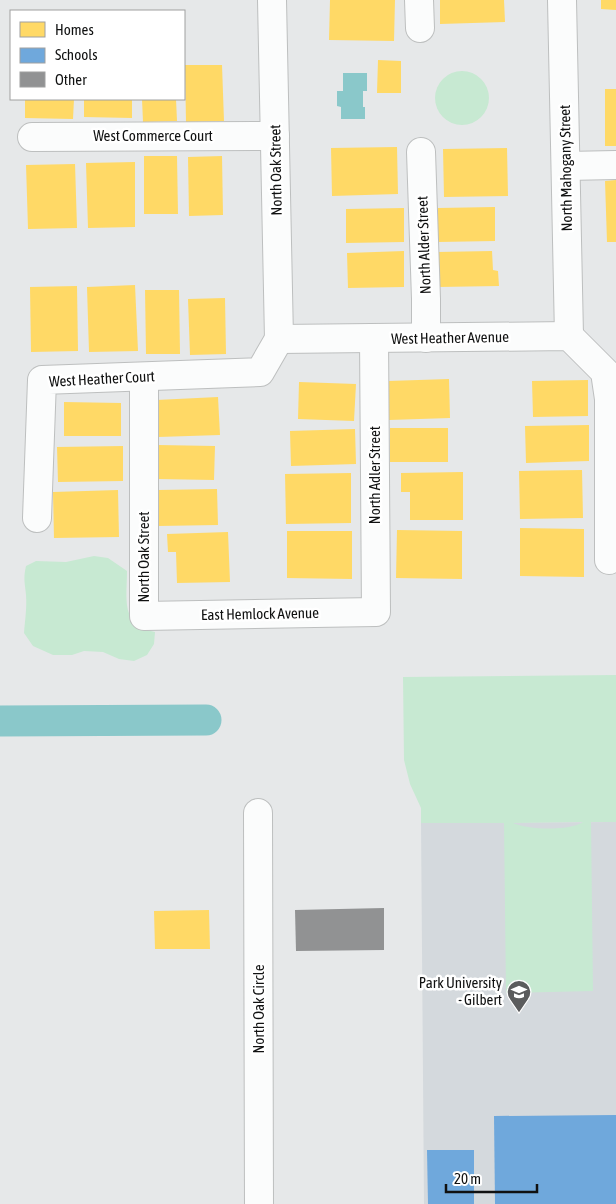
<svg xmlns="http://www.w3.org/2000/svg" width="616" height="1204" viewBox="0 0 616 1204" font-family="'Asap Condensed',sans-serif">
<rect width="100%" height="100%" fill="#e6e8e9"/>
<!-- built -->
<polygon fill="#d4d9dd" points="616,822 616,1204 424,1204 421,823"/>
<!-- green -->
<g fill="#c7e9d2" fill-rule="evenodd">
<circle cx="462" cy="98" r="27"/>
<path d="M94,556L108,558L127,571C127,599 120,625 155,632L154,644L147,655L134,661L119,659L103,652L84,651L72,655H53L33,646L24,633C25,620 27,608 26,595C25,583 23,579 26,566L36,561L66,562Z"/>
<path d="M616,675V822H591L593,991L506,993L504,823H421V808L410,784L404,760L403,677ZM583,822C570,831 528,830 513,823Z"/>
</g>
<!-- water -->
<polygon fill="#8ac8ca" points="343,73 367,73 367,91 363,91 363,107 365,107 365,119 341,119 341,107 337,106 337,91 343,91"/>
<!-- homes -->
<g fill="#ffd966">
<polygon points="330,0 395,0 394,41 329,40"/>
<polygon points="440,0 504,0 505,22 440,24"/>
<polygon points="601,0 616,0 616,10 601,9"/>
<polygon points="378,60 401,61 401,93 377,93"/>
<polygon points="185,65 222,65 224,121 186,122"/>
<rect x="605" y="89" width="11" height="57"/>
<polygon points="25,99 74,99 73,119 25,118"/>
<polygon points="84,99 132,99 132,118 84,117"/>
<polygon points="142,99 176,99 177,121 143,122"/>
<polygon points="397,147 398,194 332,196 331,148"/>
<polygon points="507,148 508,196 444,197 443,149"/>
<polygon points="144,156 177,156 178,214 144,214"/>
<polygon points="222,156 223,215 189,216 188,157"/>
<polygon points="135,162 135,227 88,228 86,163"/>
<polygon points="75,164 77,228 28,229 26,165"/>
<polygon points="616,180 616,242 607,242 605,181"/>
<polygon points="495,207 495,241 438,242 438,208"/>
<polygon points="404,208 404,242 346,243 346,209"/>
<polygon points="404,251 404,287 348,288 347,253"/>
<polygon points="492,251 493,270 498,271 499,286 438,287 437,252"/>
<polygon points="135,285 138,351 89,352 87,287"/>
<polygon points="77,286 78,351 31,352 30,287"/>
<polygon points="145,290 179,290 180,354 146,354"/>
<polygon points="225,298 226,354 190,355 188,299"/>
<polygon points="449,379 450,418 389,420 388,381"/>
<polygon points="588,380 588,416 533,417 532,381"/>
<polygon points="299,382 356,384 354,421 298,419"/>
<polygon points="218,397 220,435 158,437 156,400"/>
<polygon points="64,402 121,403 121,436 64,436"/>
<polygon points="589,425 589,461 526,463 525,426"/>
<rect x="390" y="428" width="58" height="34"/>
<polygon points="355,429 356,464 291,466 290,431"/>
<polygon points="158,445 215,446 214,480 157,479"/>
<polygon points="123,446 123,481 58,482 57,447"/>
<polygon points="582,470 583,518 520,519 519,471"/>
<polygon points="463,472 463,520 410,520 410,492 401,492 401,473"/>
<polygon points="351,473 351,523 286,524 285,474"/>
<polygon points="217,489 218,525 158,526 158,490"/>
<polygon points="118,490 119,537 54,538 53,492"/>
<polygon points="520,528 584,529 584,577 520,576"/>
<polygon points="397,530 462,531 462,579 396,578"/>
<polygon points="287,531 352,531 352,579 287,578"/>
<polygon points="228,532 230,582 177,583 176,552 168,552 167,534"/>
<polygon points="209,910 210,949 155,949 154,911"/>
</g>
<!-- schools -->
<g fill="#6fa8dc">
<polygon points="616,1115 616,1204 495,1204 494,1116"/>
<polygon points="427,1150 474,1150 474,1204 428,1204"/>
</g>
<g fill="none" stroke-linecap="round" stroke-linejoin="round">
<!-- canal -->
<polyline stroke="#8ac8ca" stroke-width="31" points="0,721 206,720"/>
</g>
<!-- building -->
<polygon fill="#919293" points="384,908 384,950 296,951 295,910"/>
<g fill="none" stroke-linecap="round" stroke-linejoin="round">
<!-- minor casing -->
<g stroke="#bdbfbf" stroke-width="30">
<g id="minor">
<polyline points="272,0 279,339"/>
<polyline points="419,0 420,28"/>
<polyline points="562,0 569,336"/>
<polyline points="32,137 275,136"/>
<polyline points="421,152 426,299 426,338"/>
<polyline points="566,166 616,165"/>
<polyline points="279,339 569,336 605,372 609,399 609,560"/>
<polyline points="144,377 144,616 376,612 374,338"/>
<polyline points="37,518 42,380 260,372 279,339"/>
<polyline points="258,813 259,1204"/>
</g>
</g>
<!-- minor -->
<use href="#minor" stroke="#fbfcfc" stroke-width="28"/>
</g>
<!-- icons -->
<defs>
<g id="university-pin" transform="scale(1.25)"><path d="M0 17L-7.5 6A9.5 9.5 0 1 1 7.5 6Z" fill="#5b5c5d" stroke="#fff"/><path d="M0-5L7-2L0 1L-7-2ZM-4 1L0 2.5L4 1V4Q0 6-4 4Z" fill="#fff"/></g>
</defs>
<g fill-rule="evenodd">
<use href="#university-pin" x="519" y="992"/>
</g>
<g text-anchor="middle" stroke-width="5" stroke-linejoin="round" paint-order="stroke">
<!-- street labels -->
<g font-size="15" fill="#101111" stroke="#fff">
<text x="153" y="141">West Commerce Court</text>
<text transform="translate(566 168) rotate(-91)" y="5">North Mahogany Street</text>
<text transform="translate(276 170) rotate(-91)" y="5">North Oak Street</text>
<text transform="translate(424 245) rotate(-92)" y="5">North Alder Street</text>
<text transform="translate(450 338) rotate(-1)" y="5">West Heather Avenue</text>
<text transform="translate(102 379) rotate(-3)" y="5">West Heather Court</text>
<text transform="translate(375 475) rotate(-90)" y="5">North Adler Street</text>
<text transform="translate(144 557) rotate(-90)" y="5">North Oak Street</text>
<text transform="translate(260 614) rotate(-1)" y="5">East Hemlock Avenue</text>
<text transform="translate(259 1009) rotate(-90)" y="5">North Oak Circle</text>
</g>
<!-- poi labels -->
<g font-size="15" fill="#101111" stroke="#fff" text-anchor="end">
<text x="502" y="988">Park University<tspan x="502" dy="17">- Gilbert</tspan></text>
</g>
</g>
<!-- legend -->
<rect x="10" y="10" width="175" height="90" fill="#ffffff" stroke="#9fa0a0"/>
<rect x="20" y="22" width="25" height="15" fill="#ffd966" stroke="#9fa0a0"/>
<text x="55" y="35" font-size="15" fill="#101111">Homes</text>
<rect x="20" y="48" width="25" height="15" fill="#6fa8dc" stroke="#9fa0a0"/>
<text x="55" y="60" font-size="15" fill="#101111">Schools</text>
<rect x="20" y="72" width="25" height="15" fill="#919293" stroke="#9fa0a0"/>
<text x="55" y="85" font-size="15" fill="#101111">Other</text>
<!-- scale -->
<path d="M446 1184v8h91v-8" fill="none" stroke="#101111" stroke-width="2.5"/>
<text x="454" y="1184" font-size="15" fill="#101111" stroke="#ffffff" stroke-width="4" paint-order="stroke">20 m</text>
</svg>
